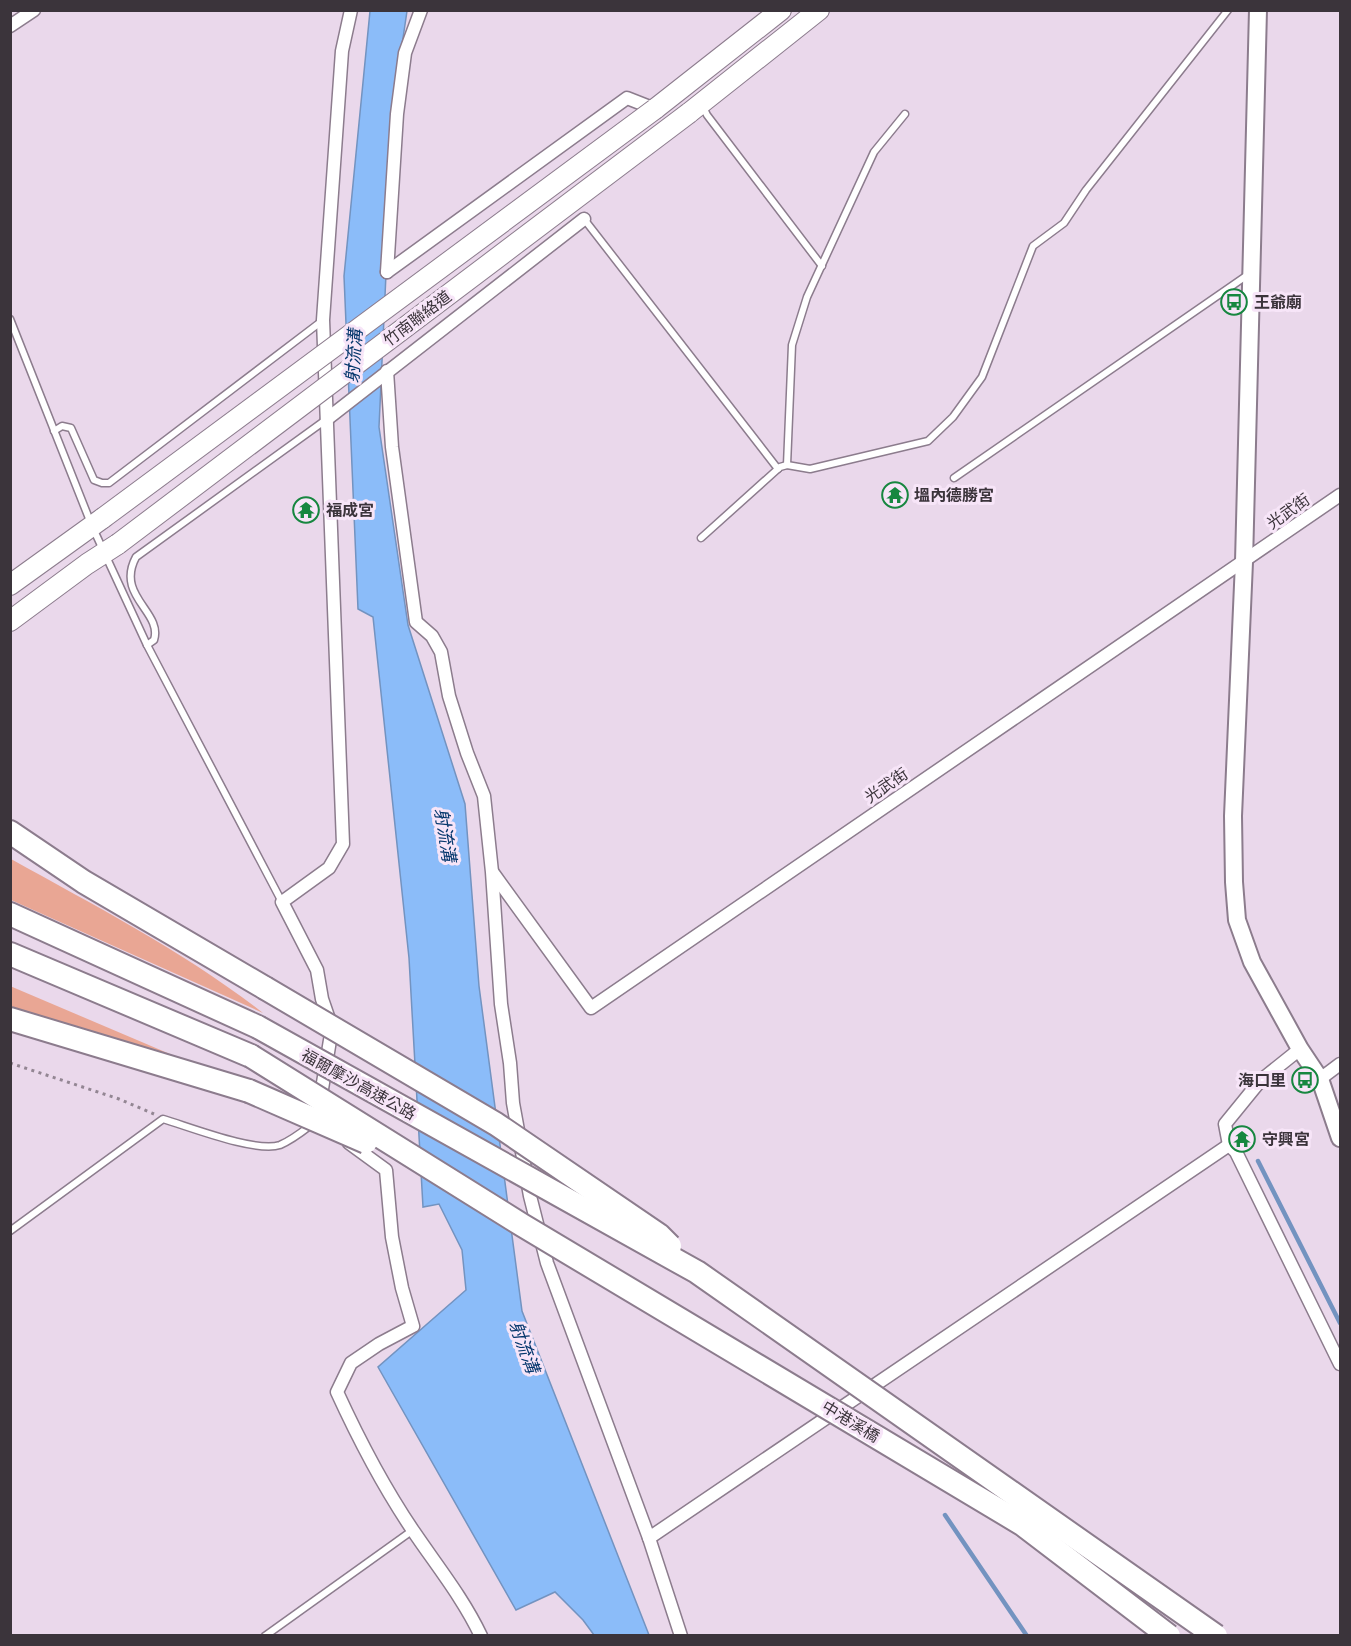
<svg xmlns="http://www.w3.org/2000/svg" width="1351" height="1646" viewBox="0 0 1351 1646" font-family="Signika,'Noto Sans TC',sans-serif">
<rect width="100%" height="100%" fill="#ead8eb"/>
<!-- green -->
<g fill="#e9a694">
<path d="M11,859C97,907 185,952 263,1013L11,900Z"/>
<polygon points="10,986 217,1074 11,1009"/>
</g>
<!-- water -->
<polygon fill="#8bbcf9" stroke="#7393c0" stroke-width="1.5" points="370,11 407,11 394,99 379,427 408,625 465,804 479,986 522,1311 649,1635 594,1635 583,1620 555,1592 516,1610 378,1367 466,1290 462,1250 439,1204 423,1207 409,958 373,617 358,609 344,276"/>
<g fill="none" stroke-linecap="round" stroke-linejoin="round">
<!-- stream -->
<g stroke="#7393c0" stroke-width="4.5">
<polyline points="1258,1161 1340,1323"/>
<polyline points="945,1515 1027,1636"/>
</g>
<!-- service casing -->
<g stroke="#8c7c8d" stroke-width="9">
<g id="service">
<polyline points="702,105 707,115 822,266"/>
<polyline points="584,219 778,469"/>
<polyline points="10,319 92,526 147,645 282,902"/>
<polyline points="54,431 62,426 71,428 94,480 102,483 109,483 322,321"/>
<polyline points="787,465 792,345 807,297 874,152 905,114"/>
<polyline points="954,478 1249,274"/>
<polyline points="701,538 780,467 787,465 810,469 928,441 953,417 982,377 1033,246 1064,223 1086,190 1228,10"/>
<path d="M147,645L154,640C163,612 115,596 136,557L327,419"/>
<path d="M10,1231L163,1119C190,1127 256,1153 280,1145C292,1140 302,1132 311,1125"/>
<polyline points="265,1636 413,1530"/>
</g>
</g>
<!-- minor casing -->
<g stroke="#8c7c8d" stroke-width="15">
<g id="minor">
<polyline points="10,26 34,10"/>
<polyline points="387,272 627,98 655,109"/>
<polyline points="387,272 397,114 405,53 421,10"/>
<polyline points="387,371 392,447 416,622 432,636 441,652 449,696 467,753 484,796 492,872 501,1004 510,1063 513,1103 530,1196 547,1263 649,1538 681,1636"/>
<polyline points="327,419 584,219"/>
<polyline points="493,873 591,1008 1340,495"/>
<polyline points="1300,1049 1260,1081 1225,1124 1229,1145 1236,1152 1340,1364"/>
<polyline points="1320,1079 1340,1064"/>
<polyline points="320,1101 332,1028 322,999 317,970 282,902 329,868 343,844 323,320 342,51 351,10"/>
<path d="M349,1143L386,1170L392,1237L402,1288L413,1326L379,1344L351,1363L337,1392C359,1440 384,1488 414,1532C437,1566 463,1598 481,1636"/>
<polyline points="649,1538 1229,1145"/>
</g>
</g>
<!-- tertiary casing -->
<g stroke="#8c7c8d" stroke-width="20">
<polyline id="tertiary" points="1258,10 1244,562 1233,816 1234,882 1237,920 1252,962 1300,1049 1320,1079 1340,1138"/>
</g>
<!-- primary casing -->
<g stroke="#8c7c8d" stroke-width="22">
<g id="primary">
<polyline points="655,109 781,10"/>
<polyline points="689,113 819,10"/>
<polyline points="10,585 103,518"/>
<polyline points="10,621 87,564 118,544"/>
</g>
</g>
<!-- motorway casing -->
<g stroke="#8c7c8d" stroke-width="26">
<g id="motorway">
<polyline points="10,832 84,882 265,988"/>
<polyline points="10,914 258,1027"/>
<polyline points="10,954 251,1056"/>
<polyline points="10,1019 249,1091"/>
</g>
</g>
<!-- path -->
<polyline stroke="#938693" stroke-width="3" stroke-dasharray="3 4.5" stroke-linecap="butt" points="10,1063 119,1099 154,1114"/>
<!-- service -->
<use href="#service" stroke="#fff" stroke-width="6"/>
<!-- minor -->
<use href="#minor" stroke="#fff" stroke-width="12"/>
<!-- tertiary -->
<use href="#tertiary" stroke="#fff" stroke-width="16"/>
<!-- primary -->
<use href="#primary" stroke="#fff" stroke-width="20"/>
<!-- motorway -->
<use href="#motorway" stroke="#fff" stroke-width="22"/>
<!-- primary-bridge casing -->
<g stroke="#8c7c8d" stroke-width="22" stroke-linecap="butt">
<g id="primary-bridge">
<polyline points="103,518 655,109"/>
<polyline points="118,544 689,113"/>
</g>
</g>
<!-- motorway-bridge casing -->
<g stroke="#8c7c8d" stroke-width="26" stroke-linecap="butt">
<g id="motorway-bridge">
<polyline points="265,988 496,1124 659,1235 670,1246"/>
<polyline points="258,1027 697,1272 1216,1636"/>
<polyline points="251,1056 522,1225 1022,1524 1169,1636"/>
<polyline points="249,1091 366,1142"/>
</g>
</g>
<!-- primary-bridge -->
<use href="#primary-bridge" stroke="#fff" stroke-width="20"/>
<!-- motorway-bridge -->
<use href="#motorway-bridge" stroke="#fff" stroke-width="22"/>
</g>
<!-- icons -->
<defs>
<g id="bus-ring" transform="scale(1.35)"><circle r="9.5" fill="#f7e5f8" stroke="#178740" stroke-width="1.5"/><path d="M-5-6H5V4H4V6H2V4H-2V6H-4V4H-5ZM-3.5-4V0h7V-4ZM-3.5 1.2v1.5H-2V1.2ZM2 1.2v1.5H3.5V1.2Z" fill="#178740"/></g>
<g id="temple-ring" transform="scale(1.35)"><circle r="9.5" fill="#f7e5f8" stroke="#178740" stroke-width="1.5"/><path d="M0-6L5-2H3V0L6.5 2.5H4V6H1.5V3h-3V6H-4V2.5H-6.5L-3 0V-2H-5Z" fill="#178740"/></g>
</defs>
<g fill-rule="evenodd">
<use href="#bus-ring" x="1234" y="302"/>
<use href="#temple-ring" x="895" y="495"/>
<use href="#temple-ring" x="306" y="510"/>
<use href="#bus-ring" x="1305" y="1080"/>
<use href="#temple-ring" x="1242" y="1139"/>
</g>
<g text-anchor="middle" stroke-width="6" stroke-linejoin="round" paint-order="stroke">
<!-- poi labels -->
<g font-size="16" font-weight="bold" fill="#3b343b" stroke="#f7e5f8" text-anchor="start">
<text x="1254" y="308">王爺廟</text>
<text x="914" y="501">塭內德勝宮</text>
<text x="326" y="516">福成宮</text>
<text x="1286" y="1086" text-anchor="end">海口里</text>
<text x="1262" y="1145">守興宮</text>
</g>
<!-- street labels -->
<g font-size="16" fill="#3b343b" stroke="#f7e5f8">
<text transform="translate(417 318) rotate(-37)" y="6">竹南聯絡道</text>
<text transform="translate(1288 511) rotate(-35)" y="6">光武街</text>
<text transform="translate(886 785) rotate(-34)" y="6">光武街</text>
<text transform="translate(359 1084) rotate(29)" y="6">福爾摩沙高速公路</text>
<text transform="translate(851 1421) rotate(31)" y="6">中港溪橋</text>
</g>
<!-- water labels -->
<g font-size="18" font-style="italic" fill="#06386d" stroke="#f7e5f8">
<text transform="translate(354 356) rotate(-86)" y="6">射流溝</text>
<text transform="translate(445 835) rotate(81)" y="6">射流溝</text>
<text transform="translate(524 1347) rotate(70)" y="6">射流溝</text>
</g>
</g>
<!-- border -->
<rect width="1351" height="1646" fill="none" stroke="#3b343b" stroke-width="24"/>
</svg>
